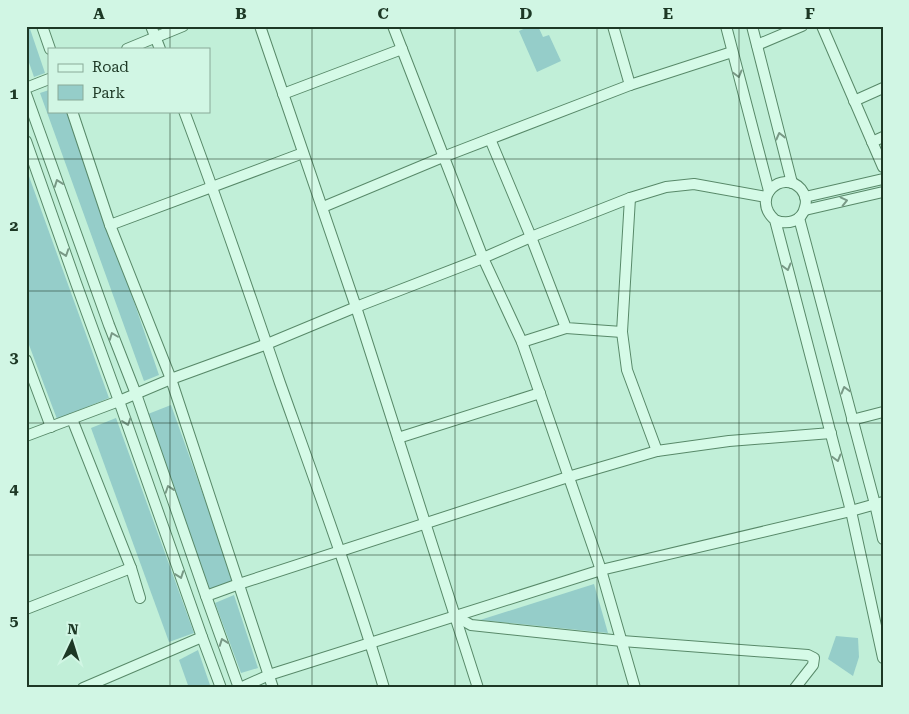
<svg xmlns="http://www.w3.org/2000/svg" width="909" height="714" viewBox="0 0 909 714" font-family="'Roboto Serif',serif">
<rect width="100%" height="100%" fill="#c1efd8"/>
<!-- green -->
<g fill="#95cdc9">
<polygon points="26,26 29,26 45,73 34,77 26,54"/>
<polygon points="530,26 538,26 543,37 549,35 561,61 537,72 519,31"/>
<polygon points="49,90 49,111 68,111 112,237 159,375 144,381 40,93"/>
<polygon points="26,168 109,398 57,419 26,337"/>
<polygon points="171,405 234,581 209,589 148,414"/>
<polygon points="116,418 194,633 169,642 91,428"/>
<polygon points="594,584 608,633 480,620"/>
<polygon points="234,595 258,668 241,673 215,603"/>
<polygon points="836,636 858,638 859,657 853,676 828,659"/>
<polygon points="198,650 211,688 189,688 179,660"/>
</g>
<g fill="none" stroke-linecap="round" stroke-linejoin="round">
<!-- minor casing -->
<g stroke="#588969" stroke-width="12">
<g id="minor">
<polyline points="42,26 50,49"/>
<polyline points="151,26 160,49"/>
<polyline points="260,26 356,307 478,688"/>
<polyline points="393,26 483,258 522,342 529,362 601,570 635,688"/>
<polyline points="613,26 630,85"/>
<polyline points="726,26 769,191"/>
<polyline points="752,26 792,183"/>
<polyline points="822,26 883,167"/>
<polyline points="757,45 802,26"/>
<polyline points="127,49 183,26"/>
<polyline points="26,88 49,79"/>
<polyline points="26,94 109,325 136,394 206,596 239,688"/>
<polyline points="283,94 402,49"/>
<polyline points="854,101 883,88"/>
<polyline points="72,111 110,225 171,379 273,688"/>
<path d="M184,111C218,201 249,292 280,383C316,484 353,585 384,688"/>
<polyline points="490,139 531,237 566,328 622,332"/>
<polyline points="26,141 76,283 119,401 202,637 221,688"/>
<polyline points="872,142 883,137"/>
<polyline points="805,197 883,179"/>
<polyline points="630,198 622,332 627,370 657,451"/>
<polyline points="323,207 443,157 630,85 732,52"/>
<polyline points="805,210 883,192"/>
<polyline points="799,218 875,504 883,539"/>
<path d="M775,220C787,225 802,222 805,207C807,201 805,194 801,189C782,168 750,198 775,220L851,511L883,658"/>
<polyline points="110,225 303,153"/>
<polyline points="522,342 566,328"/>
<polyline points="26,360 51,427"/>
<polyline points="72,419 131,568 140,598"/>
<polyline points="852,420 883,412"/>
<polyline points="26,436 119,401 171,379 267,344 356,307 483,258 531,237 630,198 666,187 694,184 766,197"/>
<polyline points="398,438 540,393"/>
<polyline points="206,596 239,584 568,477 657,451 729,441 831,433"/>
<polyline points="26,609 131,568"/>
<polyline points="455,616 471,625 622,641 808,655 814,658 813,665 795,688"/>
<polyline points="83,688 202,637"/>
<polyline points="240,688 269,675 601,570 851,511 883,502"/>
</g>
</g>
<!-- minor -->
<use href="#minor" stroke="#d5fae7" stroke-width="10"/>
</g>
<!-- one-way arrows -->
<defs><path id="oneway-chevron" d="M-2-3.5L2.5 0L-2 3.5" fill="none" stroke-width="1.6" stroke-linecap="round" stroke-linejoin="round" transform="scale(1.25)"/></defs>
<g stroke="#799986">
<use href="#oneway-chevron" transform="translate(738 74) rotate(75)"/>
<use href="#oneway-chevron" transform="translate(780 136) rotate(-104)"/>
<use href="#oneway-chevron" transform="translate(58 183) rotate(-110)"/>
<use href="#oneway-chevron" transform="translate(844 201) rotate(-13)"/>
<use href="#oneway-chevron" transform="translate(65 253) rotate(71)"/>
<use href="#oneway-chevron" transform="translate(787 267) rotate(75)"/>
<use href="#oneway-chevron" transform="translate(113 336) rotate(-111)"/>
<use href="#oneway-chevron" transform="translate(845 390) rotate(-105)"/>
<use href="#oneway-chevron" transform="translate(127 422) rotate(71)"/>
<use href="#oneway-chevron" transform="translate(837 458) rotate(75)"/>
<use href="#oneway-chevron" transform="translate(169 489) rotate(-109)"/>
<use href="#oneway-chevron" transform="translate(180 575) rotate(70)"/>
<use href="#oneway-chevron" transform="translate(223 642) rotate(-110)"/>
</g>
<!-- grid -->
<path fill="none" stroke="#1d3825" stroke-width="1" stroke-opacity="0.55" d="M170,26V49M312,26V688M455,26V688M597,26V688M739,26V688M170,111V688M26,159H883M26,291H883M26,423H883M26,555H883"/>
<!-- border -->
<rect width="909" height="714" fill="none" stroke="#d1f6e4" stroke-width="55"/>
<!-- legend -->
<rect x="48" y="48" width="162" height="65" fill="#d1f6e4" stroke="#89aa98"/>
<rect x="58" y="64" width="25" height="8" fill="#d5fae7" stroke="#89aa98"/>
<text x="92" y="72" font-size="15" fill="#1d3825">Road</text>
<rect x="58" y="85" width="25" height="15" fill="#95cdc9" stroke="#89aa98"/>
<text x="92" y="98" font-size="15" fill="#1d3825">Park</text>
<!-- north arrow -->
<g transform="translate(72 642) rotate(4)" stroke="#d1f6e4" stroke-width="4" paint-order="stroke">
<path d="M0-4L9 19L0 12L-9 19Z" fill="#1d3825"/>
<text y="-8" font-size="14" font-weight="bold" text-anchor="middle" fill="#1d3825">N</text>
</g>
<rect x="28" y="28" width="854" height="658" fill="none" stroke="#1d3825" stroke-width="2"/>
<g font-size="16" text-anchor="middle" font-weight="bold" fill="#1d3825">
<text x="99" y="19">A</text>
<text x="241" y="19">B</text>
<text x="383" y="19">C</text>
<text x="526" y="19">D</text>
<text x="668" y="19">E</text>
<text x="810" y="19">F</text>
<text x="14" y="99">1</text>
<text x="14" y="231">2</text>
<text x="14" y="363">3</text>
<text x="14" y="494">4</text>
<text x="14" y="626">5</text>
</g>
</svg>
